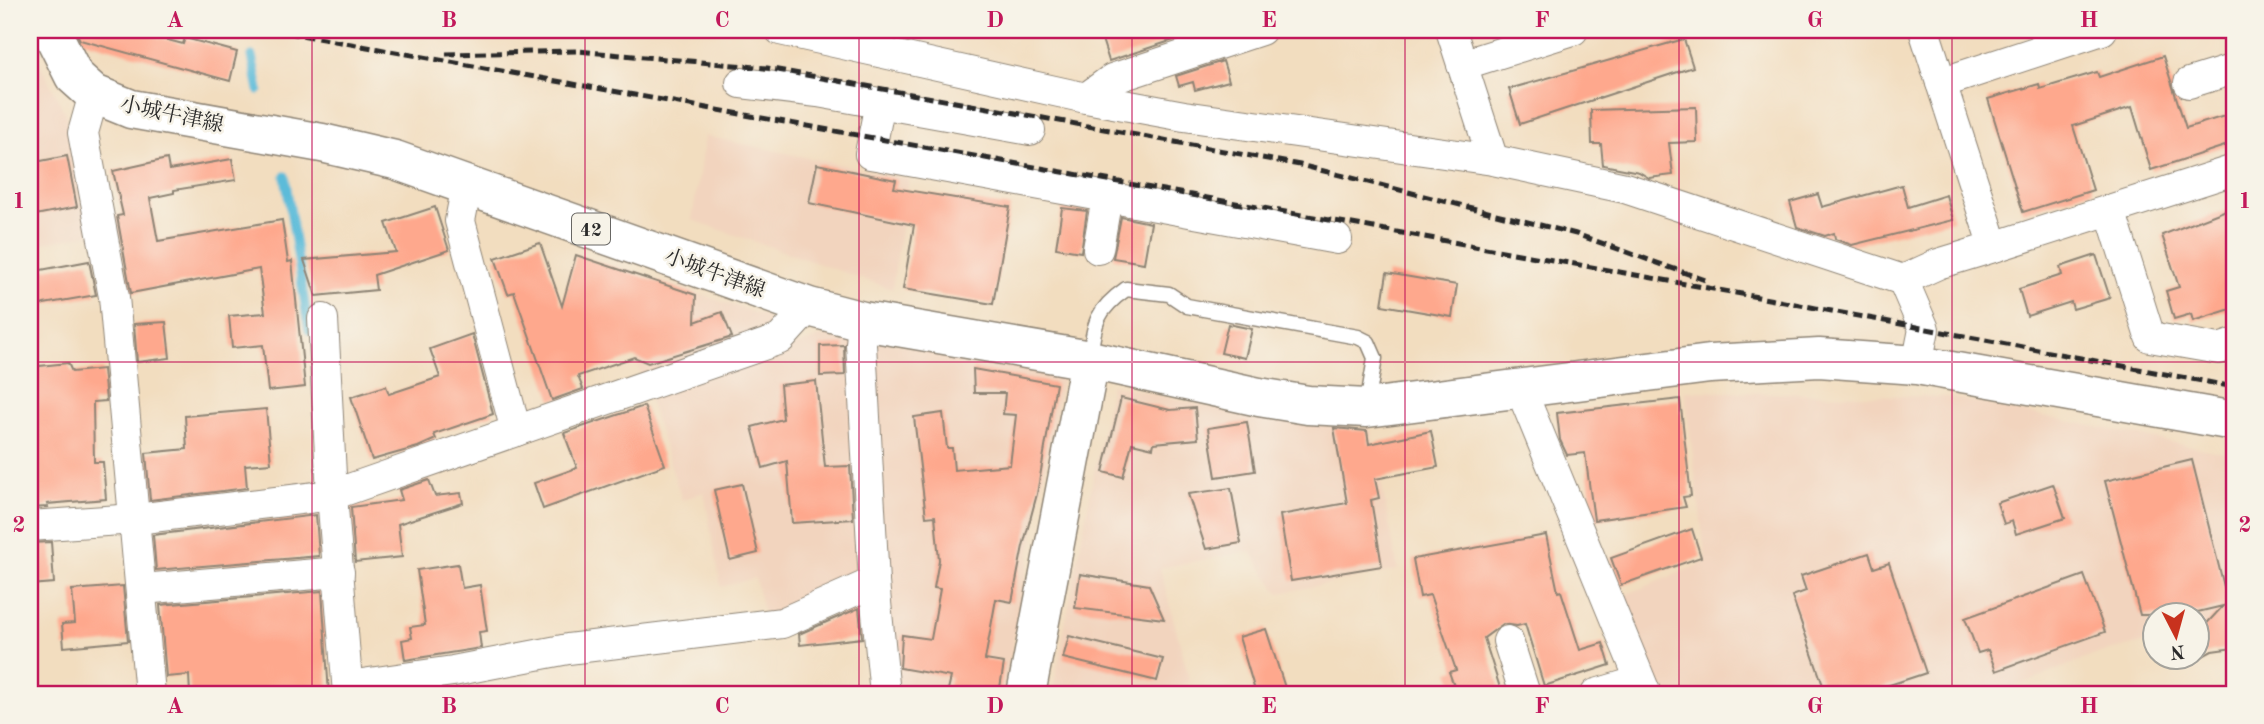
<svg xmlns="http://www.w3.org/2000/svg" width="2264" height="724" viewBox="0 0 2264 724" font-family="'Old Standard TT','Noto Serif JP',serif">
<rect width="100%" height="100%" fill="#f7f3e8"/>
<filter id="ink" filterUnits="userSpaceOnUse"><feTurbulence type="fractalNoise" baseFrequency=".0143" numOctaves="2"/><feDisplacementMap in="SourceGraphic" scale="14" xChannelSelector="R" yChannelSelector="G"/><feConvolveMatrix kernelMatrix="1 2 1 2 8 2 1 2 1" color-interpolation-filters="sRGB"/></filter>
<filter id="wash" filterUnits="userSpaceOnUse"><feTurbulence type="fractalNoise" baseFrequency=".00686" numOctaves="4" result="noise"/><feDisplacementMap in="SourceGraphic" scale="28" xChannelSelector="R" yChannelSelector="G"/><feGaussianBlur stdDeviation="1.57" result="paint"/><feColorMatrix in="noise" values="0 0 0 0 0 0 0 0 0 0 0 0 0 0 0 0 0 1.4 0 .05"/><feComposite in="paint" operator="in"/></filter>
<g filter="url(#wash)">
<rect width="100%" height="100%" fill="#f2ddbf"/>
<!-- built -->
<g fill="#f2d4be">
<polygon points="30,43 67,117 89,211 90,234 30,246"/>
<polygon points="705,136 909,179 892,289 692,220"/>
<polygon points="614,265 767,317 778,352 834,332 1063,374 1004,694 897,694 862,579 765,619 755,578 721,587 704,492 682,500 615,295"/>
<polygon points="1111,384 1267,420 1371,429 1398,570 1279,593 1250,551 1160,568 1190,682 1158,694 1052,694"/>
<polygon points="1685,391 1949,397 2234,455 2234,619 2198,631 2198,616 2156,616 2155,640 2100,653 1996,694 1653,694 1613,600 1706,562"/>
</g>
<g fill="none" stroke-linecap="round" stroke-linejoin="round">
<!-- stream -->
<g stroke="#5bbbd9" stroke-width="9">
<polyline points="252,56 259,90"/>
<polyline points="285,176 309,330"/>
</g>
</g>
<g id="blocks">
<!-- building -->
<g fill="#fea88d">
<polygon points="75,30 130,30 183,44 185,38 237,52 230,81 80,40"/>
<polygon points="1099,30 1194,30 1195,33 1109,61"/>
<polygon points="1684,39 1693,67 1520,124 1509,89"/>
<polygon points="2163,56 2186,128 2234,113 2234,143 2151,170 2132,107 2073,126 2093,190 2023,212 1988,99 2039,84 2040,89 2097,72 2099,77"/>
<polygon points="1223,61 1229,81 1195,90 1193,82 1179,86 1176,76"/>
<polygon points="1696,107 1697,142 1669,143 1673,175 1649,178 1639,172 1603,165 1601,144 1592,144 1591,110"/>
<polygon points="67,156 77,207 30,216 30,163"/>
<polygon points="167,159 169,170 232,159 236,180 174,190 174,193 150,198 158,241 282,220 288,262 292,261 305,387 268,391 263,345 232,348 229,316 265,313 259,269 131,293 117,216 123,215 113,171"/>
<polygon points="817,164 896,180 894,188 1010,207 993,304 903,289 914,225 809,203"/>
<polygon points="1902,185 1908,207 1946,195 1953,220 1852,245 1835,239 1834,233 1825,236 1797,227 1790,202 1818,194 1822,207"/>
<polygon points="435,207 449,250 374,275 376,290 316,296 304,260 396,252 386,223"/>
<polygon points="2234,207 2234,308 2193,321 2191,314 2174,319 2166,291 2179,287 2162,235"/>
<polygon points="1062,208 1087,211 1081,252 1056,248"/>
<polygon points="1121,217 1151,223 1144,263 1113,258"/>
<polygon points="540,243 562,306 576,255 696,295 695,322 722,312 732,337 648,363 634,357 578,376 583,389 552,400 514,292 508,294 495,258"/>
<polygon points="2096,255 2110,298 2073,309 2071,302 2027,316 2019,289 2062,275 2060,267"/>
<polygon points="89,261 96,295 44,304 30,310 30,272"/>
<polygon points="1387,273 1457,285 1452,317 1382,305"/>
<polygon points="166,322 170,358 137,362 134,324"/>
<polygon points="1228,324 1252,329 1245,358 1221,353"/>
<polygon points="472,334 493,414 434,434 436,439 418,447 372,460 351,397 386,386 389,394 440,377 430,349"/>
<polygon points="844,345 845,375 820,376 820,346"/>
<polygon points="68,363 72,372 103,369 106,401 93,402 94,462 103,462 106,499 47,504 48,507 30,508 30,367"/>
<polygon points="973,369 1056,384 1037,494 1023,546 1012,602 996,599 985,660 1004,663 999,694 947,694 951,677 900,668 902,635 931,639 940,589 934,588 939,560 935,516 926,517 914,417 943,413 947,448 952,448 954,470 1010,465 1016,415 1003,414 1005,393 974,393"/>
<polygon points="816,381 825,467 850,466 853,519 792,523 787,461 763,468 752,427 783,419 780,385"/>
<polygon points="1121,398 1170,410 1195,408 1198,439 1154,443 1153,448 1132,443 1123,477 1103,472"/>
<polygon points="1680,399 1691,496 1683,497 1686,507 1594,520 1585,453 1567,455 1560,440 1557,413"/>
<polygon points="644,406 665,465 543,509 534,483 577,468 564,433"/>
<polygon points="266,409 271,463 245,465 247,488 150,500 146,453 187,449 185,416"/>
<polygon points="1247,422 1255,471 1216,477 1208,428"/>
<polygon points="1334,428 1367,431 1369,444 1431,431 1438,467 1375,479 1379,498 1371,500 1382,566 1291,581 1280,515 1347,503"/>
<polygon points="2192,460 2234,626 2234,648 2212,651 2197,659 2197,634 2223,606 2185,615 2140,615 2105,481"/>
<polygon points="429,480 435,496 461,493 463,503 398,524 402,557 355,562 351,507 402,500 399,490"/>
<polygon points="742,484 758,553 730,560 714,490"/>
<polygon points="2053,484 2065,518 2016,534 2012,521 2004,524 1997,503"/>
<polygon points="1231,488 1241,543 1206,549 1188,494"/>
<polygon points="316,515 319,556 156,570 153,535"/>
<polygon points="1692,529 1701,557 1621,585 1611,558"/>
<polygon points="1546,535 1558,592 1561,591 1580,650 1603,643 1610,665 1544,686 1525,624 1517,626 1503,624 1484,638 1502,694 1457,694 1449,672 1456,670 1430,595 1420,597 1413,559"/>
<polygon points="51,542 54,583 30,585 30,543"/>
<polygon points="1869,553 1874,568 1889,563 1926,673 1862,694 1826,694 1792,596 1806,591 1801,576"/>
<polygon points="458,564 462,588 480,585 487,631 479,632 481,648 405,660 402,640 412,638 410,627 425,625 417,570"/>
<polygon points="1080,574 1149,585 1164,619 1075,608"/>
<polygon points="2084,575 2105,632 1996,671 1988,650 1978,653 1965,618"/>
<polygon points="123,586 128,641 64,647 62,624 75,623 72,590"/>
<polygon points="322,591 329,694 190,694 189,675 166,677 160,605"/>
<polygon points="859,608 862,638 800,645 799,634"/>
<polygon points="1266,629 1287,694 1256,694 1239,637"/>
<polygon points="1069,636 1163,659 1157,681 1063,658"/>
</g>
</g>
</g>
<g filter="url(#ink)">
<use href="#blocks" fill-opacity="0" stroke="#8e8475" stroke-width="2"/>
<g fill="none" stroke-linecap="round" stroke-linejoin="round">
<!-- lane casing -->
<g stroke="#8e8475" stroke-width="17">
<path id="lane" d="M1090,358C1094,323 1096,310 1126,289L1169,294L1187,306L1358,337L1368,342L1375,358L1367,406"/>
</g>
<!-- street casing -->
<g stroke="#8e8475" stroke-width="32">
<g id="street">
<polyline points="780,30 1086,98 1184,116 1493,160 1625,188 1903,280 1938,264 1994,247 1924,30"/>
<polyline points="1451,30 1493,160"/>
<polyline points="1462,65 1573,30"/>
<polyline points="741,83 818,92 1030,130"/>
<polyline points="1941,83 2102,30"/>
<polyline points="2189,83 2234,69"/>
<polyline points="94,94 83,133 114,297 150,694"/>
<polyline points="1086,98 1112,79 1261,30"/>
<polyline points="876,155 870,154 877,118"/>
<polyline points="882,156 1107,197 1098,249"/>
<polyline points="467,185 460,221 516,431"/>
<polyline points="1107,197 1337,239"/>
<polyline points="2110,210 2150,337 2219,349 2234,344"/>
<polyline points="1994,247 2234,170"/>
<polyline points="1903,280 1924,329 1917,365"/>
<polyline points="323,319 332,495 348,694"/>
<polyline points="863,321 861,344 874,582 885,694"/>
<polyline points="1521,390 1646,694"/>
<polyline points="30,526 136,519 332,495 780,339 809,307"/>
<polyline points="142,589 339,572"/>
<polyline points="1508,641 1525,694"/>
<polyline points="348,686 453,671 568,649 782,623 874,582"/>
<polyline points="1596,694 1640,681"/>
</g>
</g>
<!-- secondary casing -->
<g stroke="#8e8475" stroke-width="41">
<polyline id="secondary" points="1090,360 1259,397 1308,405 1367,408 1710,364 1819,358 1917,365 2234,421"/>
</g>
<!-- primary casing -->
<g stroke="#8e8475" stroke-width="41">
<polyline id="primary" points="51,30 74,76 94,94 131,109 322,143 395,160 809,307 863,321 1090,360 1026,694"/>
</g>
<!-- lane -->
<use href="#lane" stroke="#fff" stroke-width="14"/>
<!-- street -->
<use href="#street" stroke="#fff" stroke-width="30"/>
<!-- secondary -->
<use href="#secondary" stroke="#fff" stroke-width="38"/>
<!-- primary -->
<use href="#primary" stroke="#fff" stroke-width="38"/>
<!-- rail -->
<g stroke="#2b2b2b" stroke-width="5" stroke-dasharray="10 5" stroke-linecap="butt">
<polyline points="273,30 1747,295 2234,387"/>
<polyline points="446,54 577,51 767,68 1126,133 1300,165 1576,234 1708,281"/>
</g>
</g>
</g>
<!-- grid -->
<path fill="none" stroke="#c2185b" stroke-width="2" stroke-opacity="0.55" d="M312,30V694M585,30V694M859,30V694M1132,30V694M1405,30V694M1679,30V694M1952,30V694M30,362H2234"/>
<g text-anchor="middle" stroke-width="5" stroke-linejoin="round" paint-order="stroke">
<!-- shield labels -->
<rect fill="#f7f3e8" stroke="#686764" stroke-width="2" x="572" y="213.5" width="38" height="31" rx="5"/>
<g font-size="19" font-weight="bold" fill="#2b2b2b">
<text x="591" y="236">42</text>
</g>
<!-- street labels -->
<g font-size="21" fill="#2b2b2b" stroke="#f7f3e8">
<text transform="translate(172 114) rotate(12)" y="7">小城牛津線</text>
<text transform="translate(715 273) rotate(20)" y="7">小城牛津線</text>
</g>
</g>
<!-- margin -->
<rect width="2264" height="724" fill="none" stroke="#f7f3e8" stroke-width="77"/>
<!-- north arrow -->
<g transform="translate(2176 636) rotate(174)"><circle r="33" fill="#f7f3e8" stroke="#a5a39c" stroke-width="2"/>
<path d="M0-5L12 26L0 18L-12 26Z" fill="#c8321e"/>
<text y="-10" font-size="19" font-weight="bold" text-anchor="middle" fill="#2b2b2b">N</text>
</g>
<rect x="38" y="38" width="2188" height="648" fill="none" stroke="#c2185b" stroke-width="2.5"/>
<g font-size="23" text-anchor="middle" font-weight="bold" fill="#c2185b">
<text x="175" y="27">A</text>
<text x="449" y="27">B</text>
<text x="722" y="27">C</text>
<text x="995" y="27">D</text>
<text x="1269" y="27">E</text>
<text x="1542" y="27">F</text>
<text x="1815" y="27">G</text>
<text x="2089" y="27">H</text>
<text x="19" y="208">1</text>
<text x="2245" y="208">1</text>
<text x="19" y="532">2</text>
<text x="2245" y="532">2</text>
<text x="175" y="713">A</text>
<text x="449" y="713">B</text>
<text x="722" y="713">C</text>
<text x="995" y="713">D</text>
<text x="1269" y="713">E</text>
<text x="1542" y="713">F</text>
<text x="1815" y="713">G</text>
<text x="2089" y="713">H</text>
</g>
</svg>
